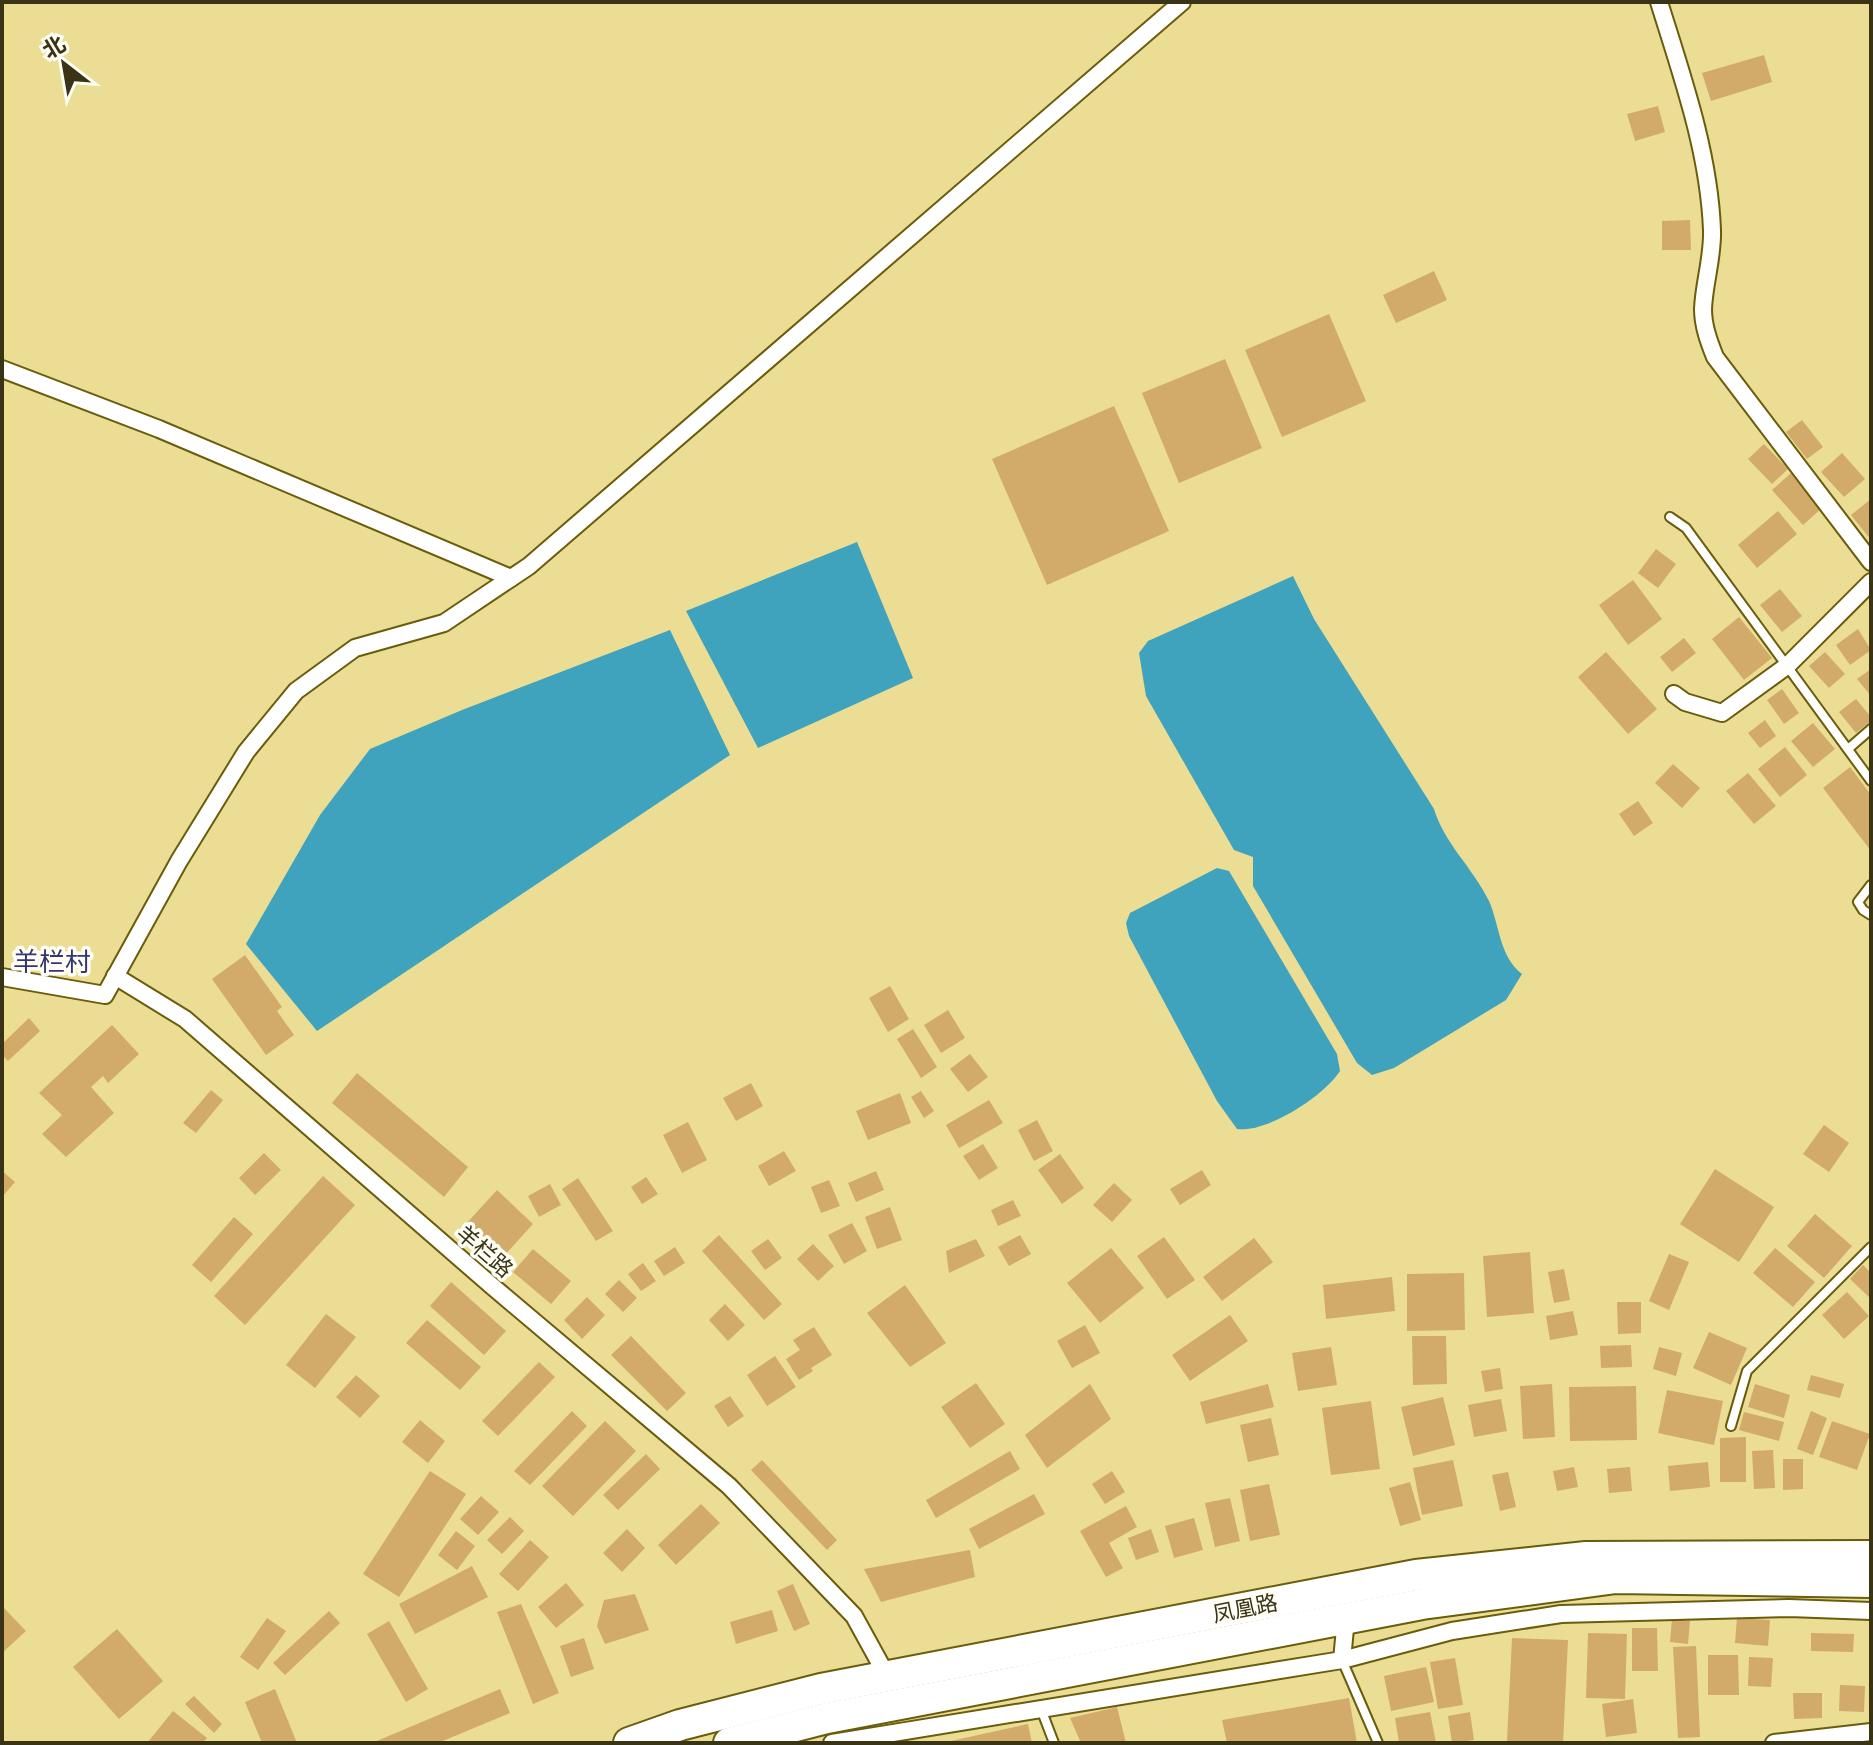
<svg xmlns="http://www.w3.org/2000/svg" width="1873" height="1745" viewBox="0 0 1873 1745" font-family="'Times New Roman','Noto Sans SC',serif">
<rect width="100%" height="100%" fill="#ebdd94"/>
<!-- water -->
<g fill="#3fa3be">
<polygon points="857,542 913,678 758,748 686,611"/>
<path d="M1293,576L1314,619L1434,809C1444,843 1473,868 1489,901C1500,926 1499,956 1522,974L1506,1000L1394,1068L1372,1075L1357,1063L1253,886V857L1234,850L1146,696L1139,653L1148,641Z"/>
<polygon points="670,630 730,755 317,1031 246,944 320,815 370,749 462,710"/>
<path d="M1217,868L1229,871L1337,1054L1340,1071C1324,1096 1267,1133 1237,1129L1217,1101L1129,936L1126,923L1130,913Z"/>
</g>
<!-- building -->
<g fill="#d2ab6b">
<polygon points="1764,55 1772,82 1711,101 1702,73"/>
<polygon points="1658,106 1665,132 1635,141 1627,114"/>
<polygon points="1690,220 1691,250 1662,250 1662,221"/>
<polygon points="1434,271 1447,300 1396,323 1383,295"/>
<polygon points="1329,314 1366,401 1282,437 1245,350"/>
<polygon points="1225,359 1262,448 1179,483 1142,393"/>
<polygon points="1114,406 1169,531 1047,585 992,459"/>
<polygon points="1802,420 1823,447 1807,459 1786,432"/>
<polygon points="1764,444 1788,469 1772,484 1748,459"/>
<polygon points="1842,453 1865,479 1844,497 1821,472"/>
<polygon points="1791,473 1822,508 1803,525 1772,490"/>
<polygon points="1871,499 1871,540 1851,515"/>
<polygon points="1778,511 1797,534 1757,568 1738,545"/>
<polygon points="1656,549 1676,564 1658,588 1638,573"/>
<polygon points="1633,580 1662,619 1628,645 1599,605"/>
<polygon points="1780,589 1802,616 1782,632 1760,605"/>
<polygon points="1739,617 1772,658 1744,680 1712,639"/>
<polygon points="1858,629 1871,650 1850,665 1836,645"/>
<polygon points="1684,638 1696,653 1672,672 1660,657"/>
<polygon points="1606,652 1657,709 1628,734 1578,677"/>
<polygon points="1825,652 1845,674 1829,688 1809,666"/>
<polygon points="1871,669 1871,696 1857,679"/>
<polygon points="1782,689 1799,713 1784,724 1767,700"/>
<polygon points="1856,699 1871,717 1871,721 1856,733 1839,712"/>
<polygon points="1765,720 1776,736 1760,748 1748,733"/>
<polygon points="1813,723 1835,749 1813,767 1791,741"/>
<polygon points="1785,747 1807,775 1780,797 1758,769"/>
<polygon points="1673,764 1700,788 1682,808 1655,783"/>
<polygon points="1850,767 1871,795 1871,851 1823,788"/>
<polygon points="1748,773 1776,806 1754,824 1726,791"/>
<polygon points="1638,801 1653,823 1634,836 1619,814"/>
<polygon points="245,955 282,1007 277,1011 294,1035 266,1055 212,979"/>
<polygon points="890,986 909,1019 888,1032 869,998"/>
<polygon points="948,1010 965,1038 941,1053 924,1025"/>
<polygon points="29,1018 40,1031 8,1061 2,1055 2,1044"/>
<polygon points="112,1025 139,1054 108,1083 103,1076 91,1087 114,1113 66,1157 42,1134 62,1115 39,1093"/>
<polygon points="913,1029 937,1067 921,1078 897,1039"/>
<polygon points="970,1054 988,1077 968,1092 950,1069"/>
<polygon points="357,1073 468,1167 444,1197 332,1103"/>
<polygon points="751,1083 763,1106 736,1121 723,1098"/>
<polygon points="211,1090 223,1100 196,1133 183,1123"/>
<polygon points="921,1091 934,1111 924,1118 911,1097"/>
<polygon points="900,1093 911,1123 868,1140 856,1111"/>
<polygon points="989,1100 1003,1123 959,1148 946,1125"/>
<polygon points="1037,1120 1053,1151 1034,1161 1018,1130"/>
<polygon points="688,1122 707,1160 682,1173 663,1135"/>
<polygon points="1824,1125 1849,1143 1829,1172 1803,1154"/>
<polygon points="983,1144 998,1168 979,1180 963,1156"/>
<polygon points="784,1151 796,1171 769,1186 758,1166"/>
<polygon points="264,1153 281,1170 255,1195 239,1178"/>
<polygon points="1060,1154 1084,1188 1062,1204 1038,1170"/>
<polygon points="1715,1169 1774,1207 1739,1262 1680,1224"/>
<polygon points="1202,1170 1211,1185 1180,1205 1170,1189"/>
<polygon points="2,1171 15,1182 2,1197"/>
<polygon points="876,1171 884,1190 856,1202 848,1183"/>
<polygon points="323,1176 355,1205 245,1325 214,1296"/>
<polygon points="646,1177 658,1194 642,1204 631,1187"/>
<polygon points="578,1178 613,1231 596,1241 562,1189"/>
<polygon points="829,1180 840,1206 821,1213 811,1187"/>
<polygon points="1114,1183 1132,1200 1112,1222 1093,1205"/>
<polygon points="550,1184 561,1205 539,1217 528,1196"/>
<polygon points="497,1190 533,1224 502,1258 465,1225"/>
<polygon points="1013,1200 1021,1216 998,1226 991,1210"/>
<polygon points="890,1207 902,1240 877,1249 865,1217"/>
<polygon points="1815,1214 1852,1246 1824,1278 1787,1246"/>
<polygon points="234,1217 253,1234 211,1282 192,1265"/>
<polygon points="852,1223 867,1251 844,1264 828,1235"/>
<polygon points="719,1235 782,1304 764,1320 702,1251"/>
<polygon points="1020,1235 1031,1254 1009,1266 998,1247"/>
<polygon points="1164,1237 1195,1280 1167,1299 1137,1256"/>
<polygon points="1254,1238 1273,1262 1222,1301 1203,1277"/>
<polygon points="768,1239 782,1258 765,1270 751,1251"/>
<polygon points="976,1239 985,1256 949,1273 946,1251"/>
<polygon points="813,1244 834,1266 818,1281 797,1259"/>
<polygon points="675,1247 685,1263 664,1276 654,1261"/>
<polygon points="1111,1248 1144,1288 1100,1323 1067,1283"/>
<polygon points="1775,1248 1815,1282 1793,1307 1753,1273"/>
<polygon points="533,1249 571,1281 551,1304 513,1272"/>
<polygon points="1530,1252 1534,1313 1487,1317 1483,1256"/>
<polygon points="1669,1254 1689,1262 1669,1310 1649,1301"/>
<polygon points="643,1263 656,1281 641,1291 628,1274"/>
<polygon points="1863,1265 1871,1273 1871,1299 1850,1279"/>
<polygon points="1564,1269 1570,1300 1554,1303 1548,1272"/>
<polygon points="1464,1273 1465,1330 1407,1331 1407,1274"/>
<polygon points="1392,1277 1395,1311 1326,1319 1323,1285"/>
<polygon points="619,1280 637,1298 623,1312 605,1294"/>
<polygon points="451,1282 506,1331 484,1355 430,1306"/>
<polygon points="905,1285 946,1343 910,1367 867,1313"/>
<polygon points="1847,1292 1869,1316 1844,1339 1822,1315"/>
<polygon points="587,1297 605,1315 582,1339 564,1320"/>
<polygon points="1617,1302 1641,1302 1641,1333 1618,1334"/>
<polygon points="725,1304 745,1325 728,1341 709,1320"/>
<polygon points="1573,1311 1578,1335 1550,1340 1546,1316"/>
<polygon points="326,1314 356,1337 315,1388 286,1365"/>
<polygon points="1230,1315 1248,1341 1190,1381 1172,1355"/>
<polygon points="427,1320 481,1367 460,1390 406,1343"/>
<polygon points="1085,1325 1100,1353 1072,1368 1057,1341"/>
<polygon points="814,1327 832,1355 811,1368 813,1371 799,1380 786,1359 800,1350 793,1340"/>
<polygon points="1709,1332 1747,1348 1731,1385 1693,1368"/>
<polygon points="631,1336 686,1393 667,1411 611,1355"/>
<polygon points="1412,1336 1446,1336 1447,1384 1413,1385"/>
<polygon points="1631,1345 1632,1367 1601,1368 1600,1346"/>
<polygon points="1331,1347 1337,1385 1298,1391 1292,1353"/>
<polygon points="1659,1347 1682,1353 1676,1376 1653,1369"/>
<polygon points="775,1356 796,1387 767,1406 747,1375"/>
<polygon points="539,1362 555,1377 498,1436 482,1421"/>
<polygon points="1500,1368 1503,1389 1485,1392 1481,1371"/>
<polygon points="356,1375 380,1396 360,1418 336,1397"/>
<polygon points="1811,1375 1844,1384 1840,1398 1807,1390"/>
<polygon points="976,1383 1005,1424 970,1448 941,1407"/>
<polygon points="1090,1384 1111,1419 1047,1468 1025,1435"/>
<polygon points="1268,1384 1274,1407 1206,1424 1200,1402"/>
<polygon points="1552,1384 1555,1437 1523,1439 1520,1386"/>
<polygon points="1755,1384 1790,1395 1784,1418 1748,1407"/>
<polygon points="1636,1386 1637,1440 1570,1441 1569,1387"/>
<polygon points="1667,1390 1723,1401 1714,1445 1658,1433"/>
<polygon points="730,1396 744,1416 728,1427 714,1406"/>
<polygon points="1443,1397 1455,1445 1413,1456 1401,1407"/>
<polygon points="1501,1399 1507,1431 1474,1437 1468,1405"/>
<polygon points="1371,1401 1380,1469 1331,1475 1322,1408"/>
<polygon points="572,1411 587,1426 530,1485 514,1471"/>
<polygon points="1811,1411 1827,1418 1813,1455 1797,1449"/>
<polygon points="1744,1412 1784,1422 1779,1441 1739,1430"/>
<polygon points="1271,1418 1279,1455 1248,1462 1240,1425"/>
<polygon points="420,1420 445,1441 428,1463 402,1442"/>
<polygon points="605,1421 636,1451 573,1516 542,1486"/>
<polygon points="1832,1421 1870,1434 1857,1470 1819,1457"/>
<polygon points="1746,1437 1746,1482 1720,1482 1720,1438"/>
<polygon points="1773,1450 1775,1488 1754,1489 1752,1451"/>
<polygon points="1010,1451 1020,1469 936,1518 926,1500"/>
<polygon points="646,1454 660,1469 618,1510 603,1495"/>
<polygon points="1783,1459 1803,1459 1803,1489 1783,1490"/>
<polygon points="762,1460 837,1540 827,1550 751,1470"/>
<polygon points="1453,1460 1463,1506 1422,1515 1413,1468"/>
<polygon points="1708,1462 1710,1487 1670,1491 1668,1466"/>
<polygon points="1574,1467 1578,1487 1557,1491 1553,1471"/>
<polygon points="1630,1467 1632,1491 1609,1493 1607,1469"/>
<polygon points="430,1471 466,1494 399,1597 363,1574"/>
<polygon points="1112,1471 1125,1492 1105,1504 1092,1484"/>
<polygon points="1508,1472 1516,1507 1500,1511 1492,1475"/>
<polygon points="1410,1482 1421,1520 1400,1526 1389,1488"/>
<polygon points="1269,1484 1280,1535 1250,1541 1240,1490"/>
<polygon points="1034,1494 1045,1514 979,1549 969,1529"/>
<polygon points="481,1496 499,1512 478,1535 460,1519"/>
<polygon points="1230,1498 1240,1541 1215,1547 1205,1503"/>
<polygon points="701,1504 720,1523 676,1565 658,1545"/>
<polygon points="1126,1506 1137,1527 1109,1543 1123,1568 1106,1577 1080,1531"/>
<polygon points="510,1517 524,1531 502,1554 487,1540"/>
<polygon points="1194,1518 1203,1550 1174,1558 1165,1526"/>
<polygon points="627,1529 645,1548 622,1572 603,1553"/>
<polygon points="1151,1529 1159,1552 1136,1560 1128,1538"/>
<polygon points="456,1531 475,1546 457,1570 438,1555"/>
<polygon points="530,1540 549,1557 518,1591 499,1574"/>
<polygon points="970,1550 975,1577 881,1602 864,1569"/>
<polygon points="472,1566 488,1597 415,1634 399,1604"/>
<polygon points="566,1583 584,1605 556,1628 538,1607"/>
<polygon points="793,1584 810,1624 794,1631 777,1591"/>
<polygon points="635,1594 649,1630 605,1644 597,1626 604,1600"/>
<polygon points="521,1604 559,1693 533,1704 497,1612"/>
<polygon points="2,1606 26,1631 2,1653"/>
<polygon points="772,1610 778,1631 736,1644 730,1622"/>
<polygon points="329,1611 340,1623 285,1675 273,1663"/>
<polygon points="267,1618 286,1631 258,1670 240,1657"/>
<polygon points="1737,1618 1770,1620 1768,1646 1735,1643"/>
<polygon points="1672,1619 1690,1621 1688,1644 1670,1642"/>
<polygon points="389,1621 428,1689 406,1702 367,1634"/>
<polygon points="1632,1628 1657,1628 1658,1671 1632,1671"/>
<polygon points="117,1629 163,1681 119,1719 73,1667"/>
<polygon points="1588,1633 1627,1634 1625,1699 1586,1698"/>
<polygon points="1811,1633 1854,1634 1853,1652 1811,1651"/>
<polygon points="584,1638 594,1669 571,1677 560,1646"/>
<polygon points="1512,1638 1568,1640 1563,1743 1507,1741"/>
<polygon points="1696,1646 1700,1737 1678,1738 1673,1647"/>
<polygon points="1708,1655 1738,1655 1739,1695 1708,1695"/>
<polygon points="1749,1657 1773,1658 1771,1687 1748,1686"/>
<polygon points="1455,1658 1463,1705 1438,1709 1430,1662"/>
<polygon points="1426,1667 1434,1702 1391,1711 1384,1676"/>
<polygon points="1840,1685 1865,1686 1864,1712 1839,1711"/>
<polygon points="275,1689 297,1743 262,1743 245,1702"/>
<polygon points="500,1689 510,1713 438,1743 372,1743"/>
<polygon points="1793,1693 1822,1693 1822,1718 1794,1719"/>
<polygon points="194,1696 222,1724 214,1733 185,1704"/>
<polygon points="1349,1698 1357,1743 1227,1743 1222,1720"/>
<polygon points="1633,1699 1637,1733 1606,1737 1602,1704"/>
<polygon points="1117,1707 1126,1743 1081,1743 1070,1718"/>
<polygon points="173,1711 207,1738 203,1743 147,1743"/>
<polygon points="1430,1712 1436,1743 1399,1743 1395,1718"/>
<polygon points="1470,1712 1474,1740 1452,1743 1448,1716"/>
<polygon points="1028,1724 1032,1743 946,1743 946,1742"/>
</g>
<g fill="none" stroke-linecap="round" stroke-linejoin="round">
<!-- lane casing -->
<g stroke="#695c0a" stroke-width="12">
<g id="lane">
<polyline points="1670,517 1686,528 1871,781"/>
<polyline points="1848,749 1871,729"/>
<polyline points="1871,885 1858,902 1863,910 1871,915"/>
<polyline points="1731,1426 1747,1371 1871,1247"/>
<polyline points="1342,1660 1378,1743"/>
<polyline points="1041,1709 1054,1743"/>
</g>
</g>
<!-- street casing -->
<g stroke="#695c0a" stroke-width="20">
<g id="street">
<path d="M1659,2C1682,76 1709,152 1712,230C1713,257 1704,283 1703,309C1703,326 1709,342 1715,357L1871,562"/>
<polyline points="2,369 159,429 511,578"/>
<polyline points="1674,694 1685,702 1722,713 1788,665 1871,582"/>
<polyline points="115,976 185,1019 492,1286 729,1486 854,1616 887,1676"/>
<polyline points="2,977 105,995 179,861 246,752 296,691 355,648 444,623 529,566 1182,2"/>
<polyline points="1342,1660 1452,1631 1561,1614 1789,1608 1871,1611"/>
<polyline points="832,1743 1342,1660 1346,1618"/>
<polyline points="1774,1743 1871,1732"/>
</g>
</g>
<!-- highway casing -->
<g stroke="#695c0a" stroke-width="34">
<g id="highway">
<polyline points="629,1743 680,1725 821,1689 1416,1575 1586,1557 1871,1556"/>
<polyline points="729,1743 827,1718 1422,1604 1616,1578 1871,1582"/>
</g>
</g>
<!-- lane -->
<use href="#lane" stroke="#fff" stroke-width="8"/>
<!-- street -->
<use href="#street" stroke="#fff" stroke-width="16"/>
<!-- highway -->
<use href="#highway" stroke="#fff" stroke-width="30"/>
</g>
<g text-anchor="middle" stroke-width="7" stroke-linejoin="round" paint-order="stroke">
<!-- street labels -->
<g font-size="22" fill="#393416" stroke="#fefdf6">
<text transform="translate(485 1251) rotate(41)" y="8">羊栏路</text>
<text transform="translate(1245 1608) rotate(-11)" y="8">凤凰路</text>
</g>
<!-- quarter labels -->
<g font-size="26" fill="#343671" stroke="#fefdf6">
<text x="52" y="971">羊栏村</text>
</g>
</g>
<!-- border -->
<rect width="1873" height="1745" fill="none" stroke="#393416" stroke-width="8"/>
<!-- north arrow -->
<g transform="translate(64 64) rotate(329)" stroke="#fefdf6" stroke-width="6" paint-order="stroke">
<path d="M0-6L14 30L0 20L-14 30Z" fill="#393416"/>
<text y="-12" font-size="22" font-weight="bold" text-anchor="middle" fill="#393416">北</text>
</g>
</svg>
